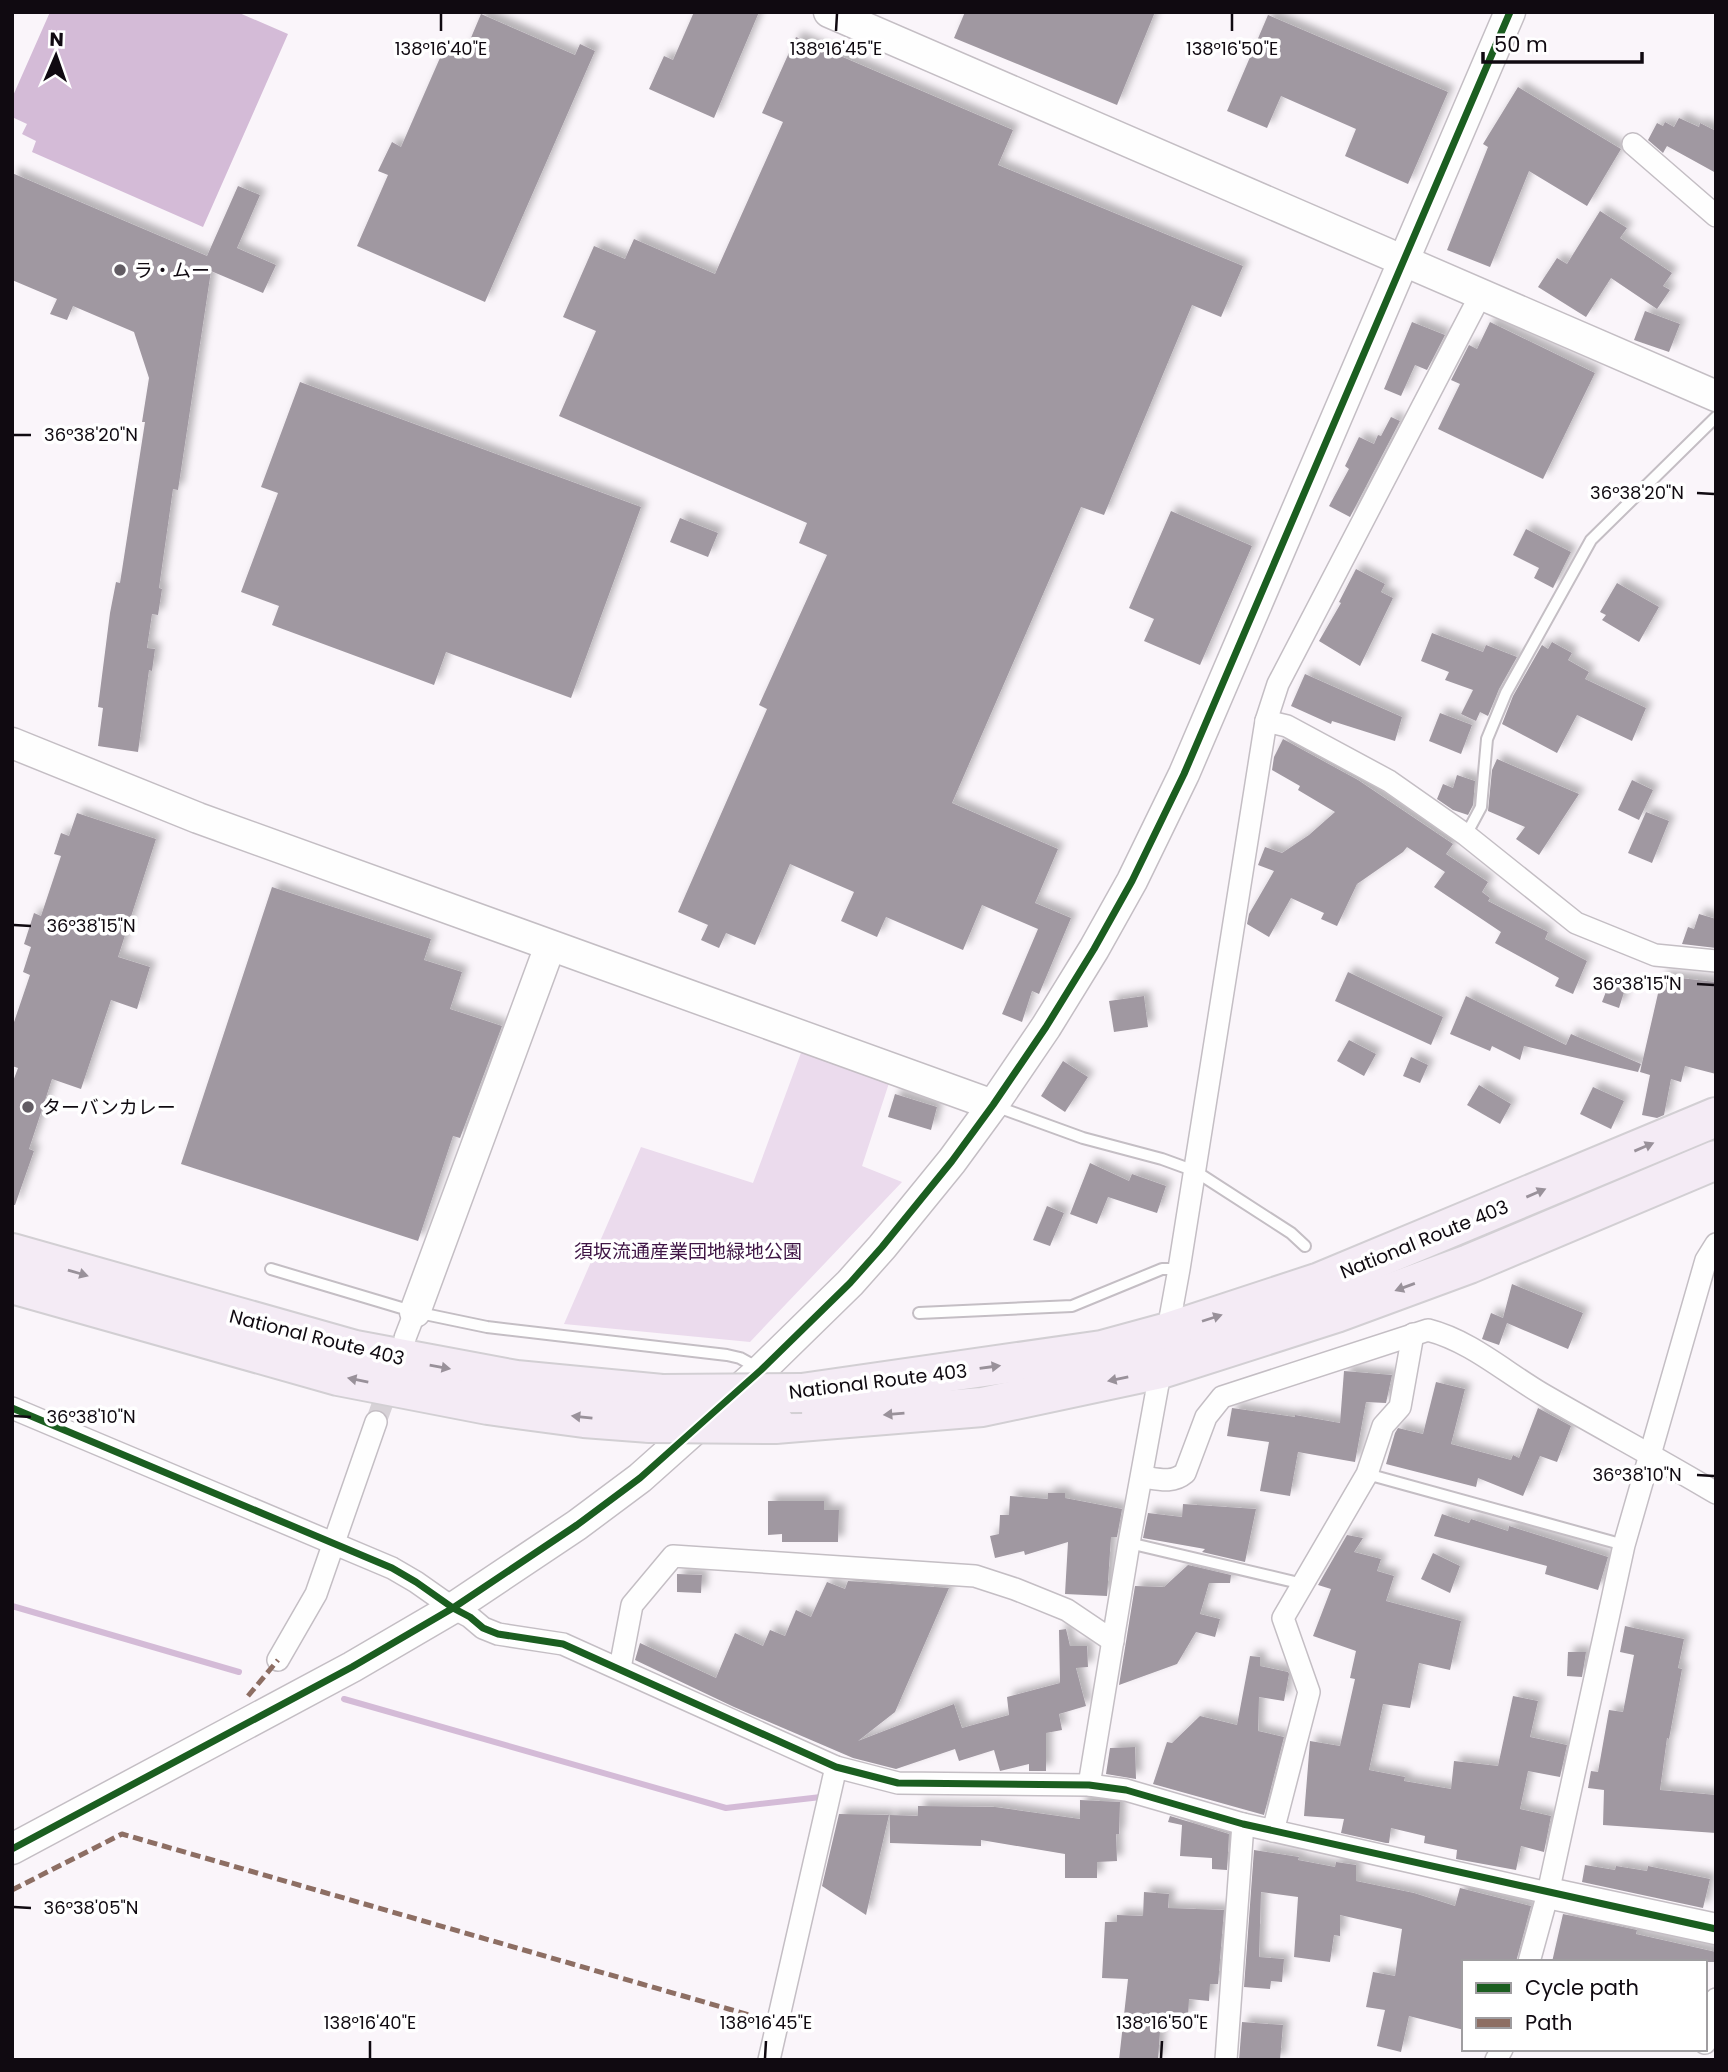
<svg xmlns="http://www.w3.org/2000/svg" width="1728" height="2072" viewBox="0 0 1728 2072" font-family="Poppins,'Noto Sans JP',sans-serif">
<defs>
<filter id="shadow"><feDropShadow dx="6" dy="-6" stdDeviation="3.5" flood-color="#0004"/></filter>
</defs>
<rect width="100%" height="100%" fill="#faf5fa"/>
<!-- green -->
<polygon fill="#ebdbed" points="802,1050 890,1080 862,1166 902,1182 750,1342 564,1324 641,1147 753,1183"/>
<!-- water -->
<polygon fill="#d4bbd7" points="50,12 237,12 288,34 203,227 32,152 36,141 22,134 27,124 12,117 12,98"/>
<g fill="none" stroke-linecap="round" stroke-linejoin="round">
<!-- stream -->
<g stroke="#d4bbd7" stroke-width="6">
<polyline points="12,1606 239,1672"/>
<polyline points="344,1699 726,1808 821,1797"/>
</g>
</g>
<!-- building -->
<g fill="#a098a1" filter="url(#shadow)">
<polygon points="694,12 759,12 714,118 649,89 664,56 673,60"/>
<polygon points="965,12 1155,12 1117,105 954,38"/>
<polygon points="481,14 575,55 580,44 595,51 485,302 357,246 388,175 378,171 392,142 401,147 443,51 462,59"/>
<polygon points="1268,15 1448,92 1408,184 1345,156 1356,129 1281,96 1267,128 1227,111"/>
<polygon points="796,37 1013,130 998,165 1243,266 1221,317 1192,305 1104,515 1081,507 952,803 1058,849 1035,903 1071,918 1039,994 1032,991 1022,1022 1002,1014 1038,929 982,905 963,950 886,917 877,937 841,921 854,892 790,864 755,945 726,933 719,948 701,940 708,925 678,912 767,709 759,705 827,555 799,543 807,523 559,416 596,331 563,317 594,246 625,259 634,239 715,274 783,122 762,113"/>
<polygon points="1518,87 1621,149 1587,206 1529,171 1490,267 1447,250 1488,147 1483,144"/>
<polygon points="1679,118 1699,127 1700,123 1716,131 1716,173 1667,146 1663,153 1648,140 1657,123 1663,126 1665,122 1674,127"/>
<polygon points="12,173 207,256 238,186 260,195 237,248 276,265 263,293 211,271 178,490 173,489 159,588 162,589 158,615 152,614 147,648 155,649 152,671 149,670 138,752 98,746 103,708 98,707 110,613 116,582 120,583 145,422 142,422 149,378 134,332 73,306 67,320 50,314 57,299 12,280"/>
<polygon points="1600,211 1627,228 1620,238 1672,273 1663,286 1670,290 1657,309 1611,278 1586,317 1538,287 1557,258 1567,264"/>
<polygon points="1645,311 1680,324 1669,352 1634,340"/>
<polygon points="1412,322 1445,335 1427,370 1415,365 1401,396 1384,389"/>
<polygon points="1490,322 1595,373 1543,479 1438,429 1460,384 1451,380 1469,345 1477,349"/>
<polygon points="300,382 641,507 571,698 446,652 434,685 272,625 279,606 241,592 278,493 261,487"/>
<polygon points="1391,417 1400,421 1350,517 1329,506 1349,469 1345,466 1359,437 1374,444 1378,435 1381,436"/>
<polygon points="1171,511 1252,546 1200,665 1144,641 1154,619 1129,608"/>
<polygon points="680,518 718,533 708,557 670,542"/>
<polygon points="1526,529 1571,552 1553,588 1534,578 1539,568 1513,555"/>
<polygon points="1356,569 1385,584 1381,592 1393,598 1360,666 1319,641 1341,603 1339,602"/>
<polygon points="1617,583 1659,607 1639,642 1602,620 1606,615 1600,612"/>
<polygon points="1432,633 1483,652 1486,645 1517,657 1499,689 1488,716 1480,712 1476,721 1461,714 1473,690 1445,680 1449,672 1421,661"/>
<polygon points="1552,642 1572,653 1568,660 1589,672 1585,679 1646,708 1632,741 1577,715 1557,753 1502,724 1513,696 1542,645 1548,649"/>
<polygon points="1305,674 1402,717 1395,741 1332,721 1331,724 1291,706"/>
<polygon points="1440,713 1472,725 1461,754 1429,741"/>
<polygon points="1283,739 1358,780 1453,844 1446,854 1488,882 1482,892 1490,898 1488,901 1548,932 1545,939 1587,961 1573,994 1555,986 1559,978 1495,943 1501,932 1434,887 1445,872 1407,847 1403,852 1357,884 1337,926 1321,919 1324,913 1291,898 1269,937 1247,924 1249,914 1274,871 1258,865 1265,847 1282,853 1309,835 1335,812 1298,790 1300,786 1272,770 1274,757"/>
<polygon points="1497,759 1579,794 1539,855 1516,839 1525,827 1488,811 1492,770"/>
<polygon points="1457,775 1475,781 1473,805 1468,815 1453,810 1437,799 1443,784 1453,788"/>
<polygon points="1632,780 1653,790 1639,820 1618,810"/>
<polygon points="1646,812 1669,821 1652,863 1628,853"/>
<polygon points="77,813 156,839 118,957 150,967 137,1009 111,1000 81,1089 52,1079 29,1149 34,1151 15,1205 12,1205 12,1084 18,1068 12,1066 12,1028 30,975 23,972 31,947 24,944 34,913 41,916 61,856 54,854 61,833 69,836"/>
<polygon points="272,887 431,939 424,960 462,972 450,1009 502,1026 460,1138 453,1136 418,1241 181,1164"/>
<polygon points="1699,914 1716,919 1716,948 1682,944 1688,927 1694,929"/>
<polygon points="1348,972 1443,1017 1431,1045 1335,1001"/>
<polygon points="1662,976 1716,982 1716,1074 1685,1066 1681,1082 1671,1079 1664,1115 1657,1118 1642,1115 1650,1075 1640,1072"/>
<polygon points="1609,984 1625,989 1619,1008 1602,1002"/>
<polygon points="1144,996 1148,1027 1114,1032 1109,1001"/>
<polygon points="1466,996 1566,1045 1571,1034 1641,1064 1638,1072 1524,1046 1520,1060 1492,1046 1490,1051 1450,1034"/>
<polygon points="1349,1040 1376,1054 1364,1076 1337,1061"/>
<polygon points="1411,1057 1428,1065 1420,1083 1403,1076"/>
<polygon points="1063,1061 1088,1077 1065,1112 1041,1096"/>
<polygon points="1479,1085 1511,1104 1500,1124 1467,1105"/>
<polygon points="1593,1087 1624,1101 1611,1129 1580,1114"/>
<polygon points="895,1094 937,1107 931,1130 888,1117"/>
<polygon points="1090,1163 1129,1181 1132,1174 1166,1186 1157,1213 1108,1197 1097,1224 1070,1214"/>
<polygon points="1047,1206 1064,1213 1050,1246 1033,1240"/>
<polygon points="1512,1284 1583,1313 1568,1349 1507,1323 1499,1345 1482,1339 1491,1313 1503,1318"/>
<polygon points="1344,1371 1392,1375 1386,1403 1366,1402 1355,1462 1298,1452 1290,1496 1260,1491 1269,1442 1227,1436 1232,1408 1295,1417 1295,1415 1340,1423"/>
<polygon points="1436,1382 1465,1389 1451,1444 1511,1460 1513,1455 1519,1458 1538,1408 1571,1426 1557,1462 1540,1456 1523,1496 1478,1478 1476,1487 1386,1464 1395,1433 1398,1428 1423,1434"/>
<polygon points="1048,1493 1065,1493 1065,1498 1122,1509 1117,1537 1111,1537 1107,1596 1065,1594 1068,1542 1025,1555 1024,1551 995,1558 990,1536 999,1534 1000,1515 1009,1515 1010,1496 1048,1499"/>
<polygon points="768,1501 824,1501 824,1510 839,1510 838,1542 782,1542 782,1534 768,1535"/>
<polygon points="1183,1504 1256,1509 1245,1562 1202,1552 1205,1549 1143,1538 1148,1513 1182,1517"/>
<polygon points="1442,1514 1469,1523 1471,1519 1508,1531 1509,1526 1608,1557 1598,1590 1545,1574 1547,1566 1434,1536"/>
<polygon points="1347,1535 1363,1538 1354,1552 1381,1559 1377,1571 1394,1576 1386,1601 1461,1621 1450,1670 1419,1663 1410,1708 1383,1704 1369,1770 1405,1777 1404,1781 1451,1789 1454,1761 1498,1766 1513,1696 1538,1701 1530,1737 1567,1745 1560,1777 1528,1771 1520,1809 1551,1816 1544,1852 1521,1846 1516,1870 1456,1859 1457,1850 1424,1843 1425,1836 1391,1828 1389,1843 1386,1843 1341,1833 1344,1819 1304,1816 1310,1741 1340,1746 1355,1679 1350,1678 1356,1651 1313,1636 1331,1589 1318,1585"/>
<polygon points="1433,1553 1460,1566 1450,1593 1421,1579"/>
<polygon points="1188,1565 1231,1575 1230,1583 1209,1583 1200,1614 1220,1619 1215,1637 1196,1632 1177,1664 1119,1685 1135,1586 1164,1587"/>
<polygon points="677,1574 702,1575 701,1593 677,1592"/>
<polygon points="848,1581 949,1588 895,1712 858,1741 954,1704 962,1728 1009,1715 1007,1697 1060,1683 1059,1630 1066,1629 1070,1646 1087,1646 1088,1667 1076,1668 1086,1706 1059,1714 1062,1730 1046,1733 1046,1771 1029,1771 1029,1764 1000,1771 994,1750 959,1761 955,1749 896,1769 853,1758 734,1707 635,1660 640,1643 716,1678 735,1633 763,1646 770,1630 785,1636 796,1610 811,1617 827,1582 845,1589"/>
<polygon points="1625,1626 1684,1639 1678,1668 1682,1669 1669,1739 1667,1738 1660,1790 1716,1795 1716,1833 1603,1825 1604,1790 1588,1788 1591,1771 1598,1772 1609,1710 1623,1712 1634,1655 1620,1652"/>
<polygon points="1568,1652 1586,1652 1582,1677 1567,1676"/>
<polygon points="1250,1656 1260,1657 1260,1666 1288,1672 1289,1674 1284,1701 1259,1697 1258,1731 1284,1737 1264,1815 1153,1784 1167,1742 1172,1743 1200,1716 1237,1725"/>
<polygon points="1135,1747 1136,1779 1106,1774 1110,1748"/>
<polygon points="1080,1800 1120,1802 1119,1834 1116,1834 1117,1861 1097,1862 1097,1878 1065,1878 1065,1854 981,1840 981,1846 890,1843 890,1815 918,1816 918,1806 995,1807 1080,1819"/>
<polygon points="839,1814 889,1815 866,1915 822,1886"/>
<polygon points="1170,1816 1229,1834 1227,1870 1212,1869 1212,1858 1180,1856 1182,1825 1168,1822"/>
<polygon points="1254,1850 1299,1857 1298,1860 1335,1867 1336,1862 1356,1865 1356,1881 1414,1893 1455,1906 1460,1888 1531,1906 1516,1962 1464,1962 1464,2030 1409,2016 1401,2052 1377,2046 1385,2010 1366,2007 1373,1972 1395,1976 1402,1929 1340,1915 1340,1936 1334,1935 1330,1962 1294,1957 1298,1897 1261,1892 1259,1957 1284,1959 1282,1982 1271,1981 1270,1989 1244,1987"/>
<polygon points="1585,1865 1615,1870 1616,1866 1647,1871 1648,1866 1710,1879 1703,1908 1582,1882"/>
<polygon points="1144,1892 1169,1894 1168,1908 1224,1910 1218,1984 1210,1984 1209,2001 1189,1999 1188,2017 1161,2016 1158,2060 1119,2060 1128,1979 1102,1978 1105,1922 1117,1922 1117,1915 1143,1916"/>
<polygon points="1563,1914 1637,1930 1636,1934 1716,1952 1716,1962 1552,1962"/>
<polygon points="1242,2022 1283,2025 1280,2060 1239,2060"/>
</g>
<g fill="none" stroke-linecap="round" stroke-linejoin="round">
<!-- street-tunnel -->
<polyline stroke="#d7d2d7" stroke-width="21" stroke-dasharray="21 10" stroke-linecap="butt" points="376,1422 392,1377"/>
<!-- lane casing -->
<g stroke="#c4bec4" stroke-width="14">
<g id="lane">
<polyline points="1466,835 1481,807 1487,739 1506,693 1591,540 1716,417"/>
<polyline points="995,1106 1083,1138 1162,1159 1195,1171 1291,1233 1305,1246"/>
<polyline points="271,1269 415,1312 487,1327 727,1355 740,1358 760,1369"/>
<polyline points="919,1313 1072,1306 1162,1269 1179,1269"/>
<polyline points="1367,1474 1624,1545"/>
<polyline points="1129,1543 1303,1584"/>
</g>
</g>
<!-- street casing -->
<g stroke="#c4bec4" stroke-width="24">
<g id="street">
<polyline points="1633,144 1716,216"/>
<polyline points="1266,721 1287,726 1389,781 1466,835 1576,923 1655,955 1716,961"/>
<polyline points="405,1338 415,1312"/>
<polyline points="12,1408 392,1568 416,1582 453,1608 470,1617 483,1628 498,1634 563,1644 836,1767 898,1783 1089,1785 1126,1790 1243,1824 1548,1893"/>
<path d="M1142,1477C1158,1479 1172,1484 1185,1473L1206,1417L1222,1397L1428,1330C1471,1341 1506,1373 1544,1395C1601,1428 1659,1459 1716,1493"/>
<polyline points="278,1660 316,1594 376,1422"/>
<polyline points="620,1668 632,1605 673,1556 975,1576 1015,1589 1067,1610 1113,1641"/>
<polyline points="1089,1785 1129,1543 1179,1269 1266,721 1278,684 1481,294"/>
<polyline points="1273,1831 1309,1692 1283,1618 1367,1474 1383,1426 1400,1407 1413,1334"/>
<polyline points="1529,1962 1548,1893 1624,1545 1706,1260 1716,1244"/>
<polyline points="1705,2043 1716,1999"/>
<polyline points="769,2060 836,1767"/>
<polyline points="1226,2060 1243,1824"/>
<polyline points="1496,2060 1502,2049"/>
</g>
</g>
<!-- secondary casing -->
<g stroke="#c4bec4" stroke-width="33">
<g id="secondary">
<polyline points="829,12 1716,396"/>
<polyline points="12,743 198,818 993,1105"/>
<polyline points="415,1312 550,946"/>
<polyline points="12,1849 352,1667 453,1608 577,1525 640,1478 761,1370 850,1283 882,1247 952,1161 993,1105 1046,1027 1094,949 1132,881 1184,774 1510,12"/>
<polyline points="1548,1893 1716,1929"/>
</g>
</g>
<!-- highway casing -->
<g stroke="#d2cfd3" stroke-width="42">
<g id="highway">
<polyline points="12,1253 355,1350 516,1380 662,1394"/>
<polyline points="12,1284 338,1376 488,1405 584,1418 650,1423"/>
<polyline points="802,1393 1102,1350 1168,1332 1320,1282 1716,1117"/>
<polyline points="775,1424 982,1407 1161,1369 1336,1313 1469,1264 1716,1160"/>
</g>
</g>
<!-- lane -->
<use href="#lane" stroke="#fefefe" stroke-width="10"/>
<!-- street -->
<use href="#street" stroke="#fefefe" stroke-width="21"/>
<!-- secondary -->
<use href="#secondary" stroke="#fefefe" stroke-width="30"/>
<!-- highway -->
<use href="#highway" stroke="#f4ebf5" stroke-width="38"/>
<!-- highway-bridge casing -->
<g stroke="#d2cfd3" stroke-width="42" stroke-linecap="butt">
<g id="highway-bridge">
<polyline points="662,1394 802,1393"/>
<polyline points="650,1423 775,1424"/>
</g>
</g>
<!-- highway-bridge -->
<use href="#highway-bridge" stroke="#f4ebf5" stroke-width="38"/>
<!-- quiet -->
<g stroke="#8d6e63" stroke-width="5" stroke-dasharray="10 5" stroke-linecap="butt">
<polyline points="248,1696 278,1660"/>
<polyline points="12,1890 122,1834 777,2023"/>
</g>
<!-- cycleway casing -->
<g stroke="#fff" stroke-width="11">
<g id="cycleway">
<polyline points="12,1408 392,1568 416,1582 453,1608 470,1617 483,1628 498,1634 563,1644 836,1767 898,1783 1089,1785 1126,1790 1243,1824 1716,1929"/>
<polyline points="12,1849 352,1667 453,1608 577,1525 640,1478 761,1370 850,1283 882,1247 952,1161 993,1105 1046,1027 1094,949 1132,881 1184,774 1510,12"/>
</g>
</g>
<!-- cycleway -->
<use href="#cycleway" stroke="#1b5e20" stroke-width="7"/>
</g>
<!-- one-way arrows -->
<defs><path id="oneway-solid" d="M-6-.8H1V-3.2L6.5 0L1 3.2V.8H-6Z" transform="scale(1.75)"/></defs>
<g fill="#99919a">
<use href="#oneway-solid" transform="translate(1644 1147) rotate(-23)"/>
<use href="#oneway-solid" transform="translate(1536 1193) rotate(-23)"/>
<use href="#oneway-solid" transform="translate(78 1273) rotate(16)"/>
<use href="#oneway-solid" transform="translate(1405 1287) rotate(160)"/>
<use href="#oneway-solid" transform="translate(1212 1318) rotate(-18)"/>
<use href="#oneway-solid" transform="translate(440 1367) rotate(10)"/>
<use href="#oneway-solid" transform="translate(990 1367) rotate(-8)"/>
<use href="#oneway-solid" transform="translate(1118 1379) rotate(168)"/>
<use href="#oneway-solid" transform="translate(358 1380) rotate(-169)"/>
<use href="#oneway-solid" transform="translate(894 1414) rotate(175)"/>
<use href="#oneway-solid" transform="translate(582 1417) rotate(-174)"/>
</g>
<!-- ticks -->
<path fill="none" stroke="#100a11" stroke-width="2.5" d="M441,31V14M836,31L837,14M1232,31V14M14,435H31M1697,493L1714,494M14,925L31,926M1697,984L1714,985M14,1416L31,1417M1697,1475L1714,1476M14,1907L31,1908M370,2058V2041M765,2058L766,2041M1161,2058L1162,2041"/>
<!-- markers -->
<g fill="#625c63" stroke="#fff" stroke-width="2.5">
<circle cx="120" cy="270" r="7"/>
<circle cx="28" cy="1107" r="7"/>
</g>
<g text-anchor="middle" stroke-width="7" stroke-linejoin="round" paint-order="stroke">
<!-- poi labels -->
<g font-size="19" fill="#100a11" stroke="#fff" text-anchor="start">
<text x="134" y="277">ラ・ムー</text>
<text x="42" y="1114">ターバンカレー</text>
</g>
<!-- street labels -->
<g font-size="19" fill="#100a11" stroke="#fff">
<text transform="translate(1424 1239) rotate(-22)" y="7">National Route 403</text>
<text transform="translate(317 1337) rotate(14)" y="7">National Route 403</text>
<text transform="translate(878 1381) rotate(-7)" y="7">National Route 403</text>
</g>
<!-- park labels -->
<g font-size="19" fill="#3f1545" stroke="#fff">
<text x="688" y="1258">須坂流通産業団地緑地公園</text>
</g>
</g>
<g font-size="18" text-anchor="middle" fill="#100a11" stroke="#fff" stroke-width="7" stroke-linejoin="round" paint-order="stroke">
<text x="441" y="55">138°16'40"E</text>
<text x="836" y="55">138°16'45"E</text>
<text x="1232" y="55">138°16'50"E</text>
<text x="91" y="441">36°38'20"N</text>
<text x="1637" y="499">36°38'20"N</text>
<text x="91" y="932">36°38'15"N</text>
<text x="1637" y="990">36°38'15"N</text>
<text x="91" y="1423">36°38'10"N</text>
<text x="1637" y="1481">36°38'10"N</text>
<text x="91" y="1914">36°38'05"N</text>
<text x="370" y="2029">138°16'40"E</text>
<text x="766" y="2029">138°16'45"E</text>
<text x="1162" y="2029">138°16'50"E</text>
</g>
<!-- border -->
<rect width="1728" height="2072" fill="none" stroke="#100a11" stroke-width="28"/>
<!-- legend -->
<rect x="1462" y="1960" width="245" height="91" fill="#ffffff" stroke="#9f9da0" stroke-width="2"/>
<rect x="1476" y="1983" width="35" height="10" fill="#1b5e20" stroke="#9f9da0" stroke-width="2"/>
<text x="1525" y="1995" font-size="21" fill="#100a11">Cycle path</text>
<rect x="1476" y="2018" width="35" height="10" fill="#8d6e63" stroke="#9f9da0" stroke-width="2"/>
<text x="1525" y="2030" font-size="21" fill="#100a11">Path</text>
<!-- north arrow -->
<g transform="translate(56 56) rotate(2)" stroke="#ffffff" stroke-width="5" paint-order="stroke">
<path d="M0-5L12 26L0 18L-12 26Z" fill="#100a11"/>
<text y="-10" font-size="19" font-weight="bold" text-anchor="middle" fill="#100a11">N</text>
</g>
<!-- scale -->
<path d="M1483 52v10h159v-10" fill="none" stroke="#100a11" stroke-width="3.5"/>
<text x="1494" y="52" font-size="21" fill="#100a11" stroke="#ffffff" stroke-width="5" paint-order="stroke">50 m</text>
</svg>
